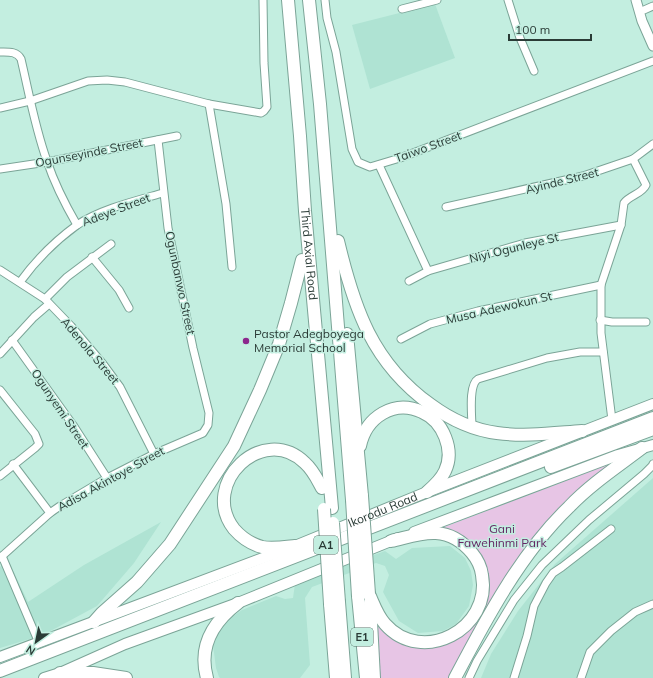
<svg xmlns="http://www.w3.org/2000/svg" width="653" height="678" viewBox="0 0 653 678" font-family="Mulish,sans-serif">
<rect width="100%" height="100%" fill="#c3eee0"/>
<!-- built -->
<g fill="#afe3d3">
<polygon points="435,4 455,58 370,89 352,25"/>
<polygon points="653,478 653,678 481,678 491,654 518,611 555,564"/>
<polygon points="161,522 134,563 97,606 43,635 0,648 0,567 8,560 28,602 84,565"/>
<polygon points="450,546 465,558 471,571 473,585 469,606 456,624 443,631 418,633 399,621 383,592 389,575 385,566 376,563 312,587 305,598 310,665 300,678 220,678 219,677 216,668 213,645 218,633 226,621 242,610 276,596 285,599 293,598 295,584 385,551 396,559 412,548"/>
</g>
<!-- green -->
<polygon fill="#e7c5e5" points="610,464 611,466 561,508 451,678 375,678 374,617 408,644 467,631 485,569 439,529"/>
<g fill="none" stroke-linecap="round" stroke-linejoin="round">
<!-- street casing -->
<g stroke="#7ba497" stroke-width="9">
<g id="street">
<polyline points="325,0 327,18 336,52 352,149 358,162 370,167 400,158 653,61"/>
<polyline points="508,0 520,38 534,71"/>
<polyline points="402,9 437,0"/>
<polyline points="644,10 653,6"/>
<path d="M0,52C8,52 17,51 21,59C29,93 35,128 47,161C54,182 66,206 77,225"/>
<polyline points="209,104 226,204 232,267"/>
<polyline points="0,108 30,101 88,81 107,80 125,82 209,104 261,113 264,111 267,107 264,63 263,0"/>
<polyline points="379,165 428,271"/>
<polyline points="0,169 47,162 177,136"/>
<polyline points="446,207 583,176 633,159 653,144"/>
<polyline points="92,257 119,290 129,308"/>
<polyline points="0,270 45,299 71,326 103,364 120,387 154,454"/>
<polyline points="409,281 428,271 525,243 621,225"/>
<path d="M20,282C36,260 55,241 77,225C101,209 135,201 163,193"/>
<polyline points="45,299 67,277 111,244"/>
<polyline points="600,320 612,322 646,322"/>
<polyline points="401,339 430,324 478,311 601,285"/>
<polyline points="12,340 73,425 107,478"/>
<polyline points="0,354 34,317 49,304"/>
<polyline points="0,390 35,434 39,444 35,448 0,476"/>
<path d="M612,420L601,333V285L621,225L624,203C630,195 642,194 646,185L633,159"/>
<path d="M472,427C472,416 468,385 478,379L547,358L580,352H603"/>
<polyline points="13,464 50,513"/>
<polyline points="2,556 39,643"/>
<polyline points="0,558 50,513 60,506 107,478 154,454 203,433 208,425 209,413 193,348 168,228 158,140"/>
<polyline points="469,678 477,661 514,600 542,565 589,520 644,474 652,466 653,464"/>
<polyline points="514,678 527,636 534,606 546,583 553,573 562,567 611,529"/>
<polyline points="581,678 590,652 611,631 635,612 653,604"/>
</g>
</g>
<!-- secondary casing -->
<g stroke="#7ba497" stroke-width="11">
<polyline id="secondary" points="636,0 642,21 653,46"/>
</g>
<!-- primary casing -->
<g stroke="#7ba497" stroke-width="12">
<g id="primary">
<polyline points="414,532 618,455 653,445"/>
<path id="s1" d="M0,657L295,546L427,492L653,404"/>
<polyline points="44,678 60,673 125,644 238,603 398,538"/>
</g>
</g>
<!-- highway casing -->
<g stroke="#7ba497" stroke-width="14">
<g id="highway">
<path id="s2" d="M288,0L300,136L305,211L332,508"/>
<polyline points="309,0 320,104 352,500"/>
<path d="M338,241C354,308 372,363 431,405C450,419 474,430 497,433C525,437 554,433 582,431"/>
<polyline points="347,334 362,496"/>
<path d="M360,446C366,417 394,399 422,412C443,421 455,450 445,471C441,480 434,486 427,492"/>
<polyline points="551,467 653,429"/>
<path d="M295,546C285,547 272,549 262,547C251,544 241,537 234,529C199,484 263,422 305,463C313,470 317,479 322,488"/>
<path d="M369,594C374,605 377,615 385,624C422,666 492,629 482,575C481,567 477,559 472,553C463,542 451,534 436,533C421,532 405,538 391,541"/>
<polyline points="358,596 366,678"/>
<polyline points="339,602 345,678"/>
<polyline points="370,603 374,678"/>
<polyline points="330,604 336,678"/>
<polyline points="94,622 102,613 137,582 170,544 234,446 260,390 279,344 291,303 302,260"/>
<polyline points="0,671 653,418"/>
<polyline points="60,673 93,673 126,678"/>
<path d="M207,678C198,646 213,622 238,603"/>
<path d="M455,678C486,619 521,553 569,507C591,484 617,467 642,448"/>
</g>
</g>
<!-- street -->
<use href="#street" stroke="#fff" stroke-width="7"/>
<!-- secondary -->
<use href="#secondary" stroke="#fff" stroke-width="9"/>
<!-- primary -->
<use href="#primary" stroke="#fff" stroke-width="10"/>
<!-- highway -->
<use href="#highway" stroke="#fff" stroke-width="12"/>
<!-- highway-bridge casing -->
<g stroke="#7ba497" stroke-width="14" stroke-linecap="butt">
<g id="highway-bridge">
<polyline points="362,496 369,594"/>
<polyline points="352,500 358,596"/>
<polyline points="324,509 330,604"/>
<polyline points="333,523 339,602"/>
</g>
</g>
<!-- highway-bridge -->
<use href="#highway-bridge" stroke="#fff" stroke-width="12"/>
</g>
<!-- markers -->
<circle fill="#8c278d" stroke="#c3eee0" stroke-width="1.5" cx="246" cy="341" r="4"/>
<g text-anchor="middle" stroke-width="3" stroke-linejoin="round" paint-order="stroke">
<!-- shield labels -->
<g fill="#c3eee0" stroke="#587169" stroke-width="1">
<rect x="314" y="536" width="24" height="18" rx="3"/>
<rect x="351" y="628" width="22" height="18" rx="3"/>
</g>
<g font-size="11" font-weight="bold" fill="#2a3b36">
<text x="326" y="549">A1</text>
<text x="362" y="641">E1</text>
</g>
<!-- street labels -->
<g font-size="12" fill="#2a3b36" stroke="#c3eee0">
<text transform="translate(428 147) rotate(-20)" y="4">Taiwo Street</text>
<text transform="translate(89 153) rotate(-11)" y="4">Ogunseyinde Street</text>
<text transform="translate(562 181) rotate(-14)" y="4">Ayinde Street</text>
<text transform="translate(116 210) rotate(-21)" y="4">Adeye Street</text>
<text transform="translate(514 248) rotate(-14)" y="4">Niyi Ogunleye St</text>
<text dy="4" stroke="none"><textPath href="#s2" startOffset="255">Third Axial Road</textPath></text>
<text transform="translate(180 283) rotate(78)" y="4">Ogunbanwo Street</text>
<text transform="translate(499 308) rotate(-13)" y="4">Musa Adewokun St</text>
<text transform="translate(90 351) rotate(50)" y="4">Adenola Street</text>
<text transform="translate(60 409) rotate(56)" y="4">Ogunyemi Street</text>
<text transform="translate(111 479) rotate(-29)" y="4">Adisa Akintoye Street</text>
<text dy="4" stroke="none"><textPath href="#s1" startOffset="410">Ikorodu Road</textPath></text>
</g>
<!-- poi labels -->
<g font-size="12" fill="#2a3b36" stroke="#c3eee0" text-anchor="start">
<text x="254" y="338">Pastor Adegboyega<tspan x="254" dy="14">Memorial School</tspan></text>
</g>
<!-- park labels -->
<g font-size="12" fill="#642764" stroke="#c3eee0">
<text x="502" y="533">Gani<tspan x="502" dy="14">Fawehinmi Park</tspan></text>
</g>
</g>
<!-- north arrow -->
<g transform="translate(36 642) rotate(213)" stroke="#c3eee0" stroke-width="3" paint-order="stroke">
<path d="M0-3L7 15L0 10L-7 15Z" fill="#2a3b36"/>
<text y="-6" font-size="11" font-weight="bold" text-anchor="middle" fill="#2a3b36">N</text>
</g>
<!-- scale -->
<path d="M509 34v6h82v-6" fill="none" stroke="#2a3b36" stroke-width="2"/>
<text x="515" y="34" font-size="12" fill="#2a3b36" stroke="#c3eee0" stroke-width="3" paint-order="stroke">100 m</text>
</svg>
